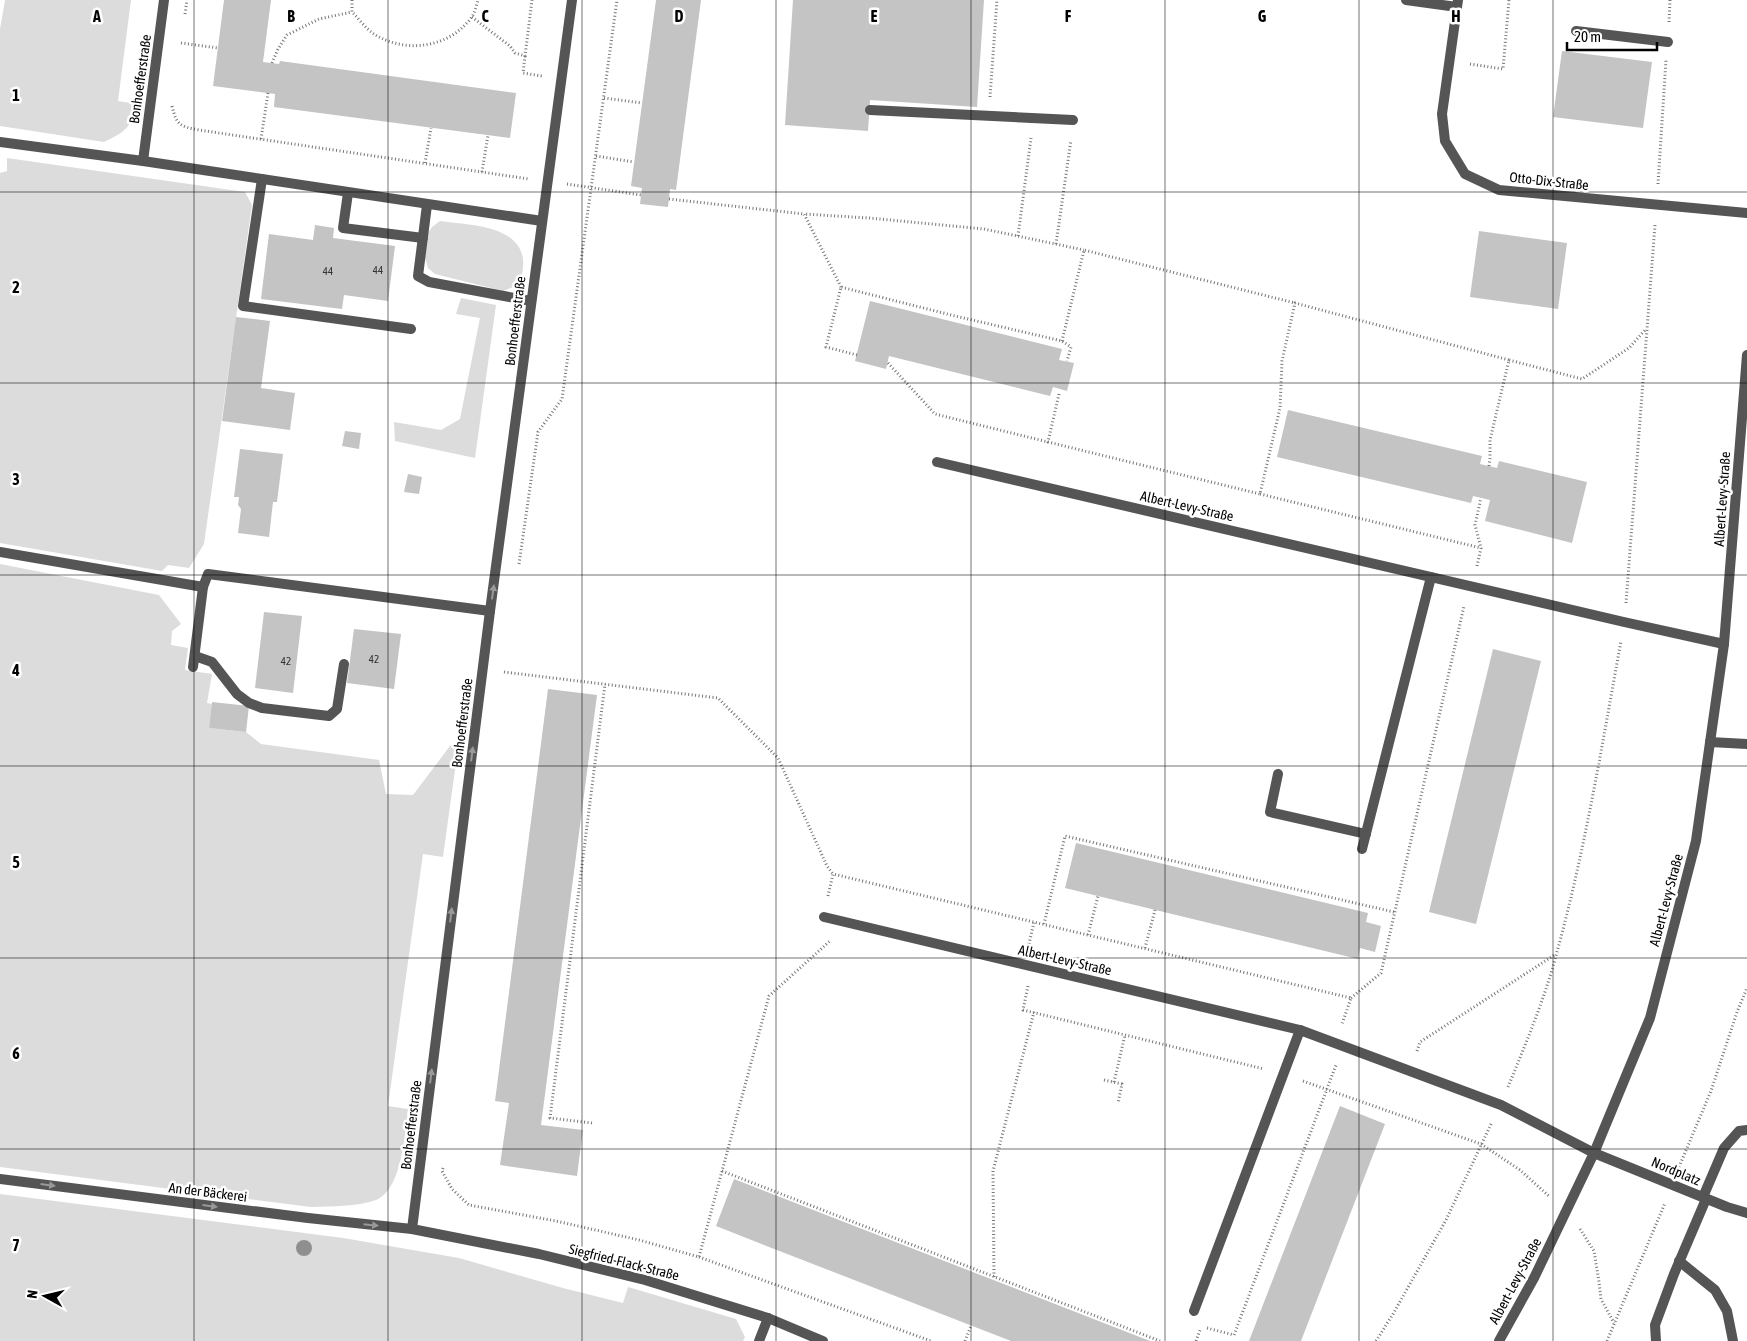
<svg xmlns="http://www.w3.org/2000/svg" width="1747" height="1341" viewBox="0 0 1747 1341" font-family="'Asap Condensed',sans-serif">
<rect width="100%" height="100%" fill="#fff"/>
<!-- green -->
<g fill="#dcdcdc">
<path d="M5,0H131L118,101L137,104C132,127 125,132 104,142L0,126V29Z"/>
<polygon points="7,158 245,192 252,205 204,544 189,568 168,565 162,571 0,543 0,173 7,171"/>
<path d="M440,221C466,225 518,224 523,259C524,266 522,275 520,282L513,287L503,291L435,274L428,268L425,258L428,233L432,227Z"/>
<polygon points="461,298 496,305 475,458 395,441 394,422 441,430 460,419 480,318 456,314"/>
<path d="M0,564L159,595L181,624L172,631L171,645L188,648L185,670L212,674L207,703L212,704L209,728L246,732L261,744L379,760L386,794L413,795L450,746L458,748L443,857L423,854L388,1106L408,1109C405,1133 402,1190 376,1200C356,1207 332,1206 311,1207L0,1167Z"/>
<polygon points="0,1194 343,1238 459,1258 563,1288 623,1303 628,1287 736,1319 745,1337 743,1341 0,1341"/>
</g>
<!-- building -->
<g fill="#c4c4c4">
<polygon points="224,0 271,0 263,62 279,64 280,61 516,93 510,138 274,107 275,94 213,86"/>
<polygon points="656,0 701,0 676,190 670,189 668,207 640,204 642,188 631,186"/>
<polygon points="793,0 984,0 977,107 870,100 868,131 785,125"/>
<polygon points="1562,51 1652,62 1643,128 1553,117"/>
<polygon points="315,225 334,228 333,238 395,246 388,301 344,295 342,309 261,299 269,234 313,240"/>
<polygon points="1479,231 1567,243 1558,309 1470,297"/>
<polygon points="870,301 1062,349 1059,360 1074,363 1067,391 1053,387 1050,396 889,356 886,369 855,361"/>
<polygon points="236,317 270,321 261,388 295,393 290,430 222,421"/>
<polygon points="1288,410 1482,456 1480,464 1497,468 1499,461 1587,482 1572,543 1485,521 1490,500 1473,496 1471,503 1277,457"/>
<polygon points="345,431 361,433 359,449 342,446"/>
<polygon points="240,449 283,454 277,502 273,502 269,537 238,533 241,509 238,505 239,497 234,497"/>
<polygon points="408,474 422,477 419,494 404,492"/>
<polygon points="264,612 302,616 293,693 255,688"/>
<polygon points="354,629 401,634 394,689 347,683"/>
<polygon points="1493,649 1541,661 1476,924 1429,912"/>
<polygon points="548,689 597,695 541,1125 583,1130 577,1176 500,1165 509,1103 495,1101"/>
<polygon points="212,702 249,706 246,732 209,728"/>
<polygon points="1076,843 1368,913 1366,922 1381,926 1375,952 1360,948 1358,959 1065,888"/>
<polygon points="1340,1106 1385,1124 1301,1341 1249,1341"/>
<polygon points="734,1179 1150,1341 1011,1341 759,1243 716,1226"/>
</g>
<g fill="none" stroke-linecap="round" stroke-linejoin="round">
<!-- path -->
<g stroke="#777" stroke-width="3" stroke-dasharray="1 2.5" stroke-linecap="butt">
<path d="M352,0V12C359,19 366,29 374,34C405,54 449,48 471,18C475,13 476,6 478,0"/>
<polyline points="185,14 187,0"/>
<polyline points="472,17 510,46 515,53 525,56 532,0"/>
<polyline points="1669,22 1670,0"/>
<polyline points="181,43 218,48"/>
<polyline points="525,56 523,73 542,76"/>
<polyline points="272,63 278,49 287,35 319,19 352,12"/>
<polyline points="1470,64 1503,69 1509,0"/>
<polyline points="990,97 997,0"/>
<polyline points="604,98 642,103"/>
<path d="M172,106C177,126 180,126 199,130L529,179"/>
<polyline points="261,139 268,93"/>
<polyline points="596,156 634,162"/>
<polyline points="425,163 431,128"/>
<polyline points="482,172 488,135"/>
<polyline points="567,184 641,195"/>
<polyline points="1658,184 1666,60"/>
<polyline points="669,199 804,214"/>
<polyline points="1018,236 1031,138"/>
<polyline points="1056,244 1071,140"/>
<polyline points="841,287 804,214 869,218 984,229 1084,250"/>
<polyline points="1062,341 1084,250 1295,303"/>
<polyline points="857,355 826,347 841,287 951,315 1062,341 1071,347 1067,361"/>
<polyline points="888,363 935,414 1048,442"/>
<polyline points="1059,394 1048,442 1260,494 1280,408 1282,361 1295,303 1509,360"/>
<polyline points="1489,466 1490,458 1490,440 1509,360 1582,379 1629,348 1646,329"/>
<polyline points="1260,494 1481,548"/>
<polyline points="519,564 538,432 562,399 617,0"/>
<polyline points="1477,566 1481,548 1475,525 1481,498"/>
<polyline points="1626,603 1655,225"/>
<polyline points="504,672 718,698 778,758 827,866 833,874"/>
<polyline points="828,896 833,874 1351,998 1342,1024"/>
<polyline points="1044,924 1065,836 1394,912"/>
<polyline points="1088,935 1098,896"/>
<polyline points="1029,944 1034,922"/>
<polyline points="1145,948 1155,910"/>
<polyline points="1028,986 1023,1010 1264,1069"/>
<polyline points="1351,998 1381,973 1464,606"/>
<polyline points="1417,1051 1420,1042 1556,954"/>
<polyline points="1104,1080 1122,1084 1118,1103"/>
<polyline points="1303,1081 1481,1144 1520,1170 1550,1197"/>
<polyline points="1114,1082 1125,1035"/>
<path d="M1508,1087C1526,1043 1545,998 1557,952C1585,850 1602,745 1621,641"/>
<polyline points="592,1123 550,1118 605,684"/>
<polyline points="1679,1167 1711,1091 1737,1012 1747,988"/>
<polyline points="443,1168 442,1171 452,1189 469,1205 556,1221 639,1240 699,1257 769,996 831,940"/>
<polyline points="722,1171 1160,1341"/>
<polyline points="1580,1229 1594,1251 1599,1282 1601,1299 1614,1323"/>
<polyline points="699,1257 931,1341"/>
<polyline points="994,1277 993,1171 1034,1012"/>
<polyline points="1207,1328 1234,1335 1336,1065"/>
<polyline points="965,1341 971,1326"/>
<polyline points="1196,1341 1200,1330"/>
<polyline points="1376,1341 1393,1314 1446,1220 1492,1122"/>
<polyline points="1607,1341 1665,1203"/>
</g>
<!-- service -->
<g stroke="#555" stroke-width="10">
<polyline points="1576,31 1668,42"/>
<polyline points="870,110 1073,120"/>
<polyline points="262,179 243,306 411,329"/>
<polyline points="348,193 343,228 423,238"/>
<polyline points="427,205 418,276 429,282 531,301"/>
<polyline points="0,552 203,587"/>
<polyline points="195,656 212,662 237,694 249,703 262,708 329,716 337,709 344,664"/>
<polyline points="193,667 203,587 208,574 490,611"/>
<polyline points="1710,742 1747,744"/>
<polyline points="1278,774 1270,812 1366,834"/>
<polyline points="1703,1197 1724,1148 1739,1131 1747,1130"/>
<polyline points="1679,1261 1715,1290 1727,1311 1733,1341"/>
<polyline points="759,1341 768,1318"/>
<polyline points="1656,1341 1655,1325 1674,1274 1706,1199"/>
</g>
<!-- minor -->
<g stroke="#555" stroke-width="10">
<polyline points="1406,0 1457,7"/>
<polyline points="1458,0 1442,114 1445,141 1465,174 1499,190 1747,213"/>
<polyline points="0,142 143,161 542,221"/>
<polyline points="143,161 164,0"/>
<polyline points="937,462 1624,622 1724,644"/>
<polyline points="1362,849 1431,577"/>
<polyline points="824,917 1300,1030 1501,1105 1594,1153 1727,1207 1747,1213"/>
<polyline points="0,1179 308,1218 412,1229 539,1254 645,1280 768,1318 823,1341"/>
<polyline points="412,1229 490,611 572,0"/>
<polyline points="1194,1311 1300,1030"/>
<polyline points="1499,1341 1534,1278 1594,1153 1650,1018 1696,841 1724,644 1747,355"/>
</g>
</g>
<!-- trees -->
<circle fill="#8f8f8f" cx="304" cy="1248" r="8"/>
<!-- one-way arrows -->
<defs><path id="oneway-solid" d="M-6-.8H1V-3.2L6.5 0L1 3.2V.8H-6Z" transform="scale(1.25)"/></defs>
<g fill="#999">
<use href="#oneway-solid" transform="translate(493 592) rotate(-82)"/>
<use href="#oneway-solid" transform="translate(472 754) rotate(-83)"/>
<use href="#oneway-solid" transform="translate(451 915) rotate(-83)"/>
<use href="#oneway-solid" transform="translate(431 1076) rotate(-83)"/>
<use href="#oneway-solid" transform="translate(48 1185) rotate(7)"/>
<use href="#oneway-solid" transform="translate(210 1206) rotate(7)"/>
<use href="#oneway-solid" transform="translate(371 1225) rotate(6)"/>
</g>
<!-- grid -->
<path fill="none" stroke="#000" stroke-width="1" stroke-opacity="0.55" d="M194,0V1341M388,0V1341M582,0V1341M776,0V1341M971,0V1341M1165,0V1341M1359,0V1341M1553,0V1341M0,192H1747M0,383H1747M0,575H1747M0,766H1747M0,958H1747M0,1149H1747"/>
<g text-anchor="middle" stroke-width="5" stroke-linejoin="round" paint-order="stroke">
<!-- number labels -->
<g font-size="11" fill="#313131">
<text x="378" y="274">44</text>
<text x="328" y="275">44</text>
<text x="374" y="663">42</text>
<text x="286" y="665">42</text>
</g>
<!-- street labels -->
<g font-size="14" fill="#000" stroke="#fff">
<text transform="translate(140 79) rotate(-82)" y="5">Bonhoefferstraße</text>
<text transform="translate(1549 181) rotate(6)" y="5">Otto-Dix-Straße</text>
<text transform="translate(515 321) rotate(-83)" y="5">Bonhoefferstraße</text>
<text transform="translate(1722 499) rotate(-86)" y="5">Albert-Levy-Straße</text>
<text transform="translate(1187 506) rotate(13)" y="5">Albert-Levy-Straße</text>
<text transform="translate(462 723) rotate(-83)" y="5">Bonhoefferstraße</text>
<text transform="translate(1666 900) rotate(-75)" y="5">Albert-Levy-Straße</text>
<text transform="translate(1065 960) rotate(13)" y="5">Albert-Levy-Straße</text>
<text transform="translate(411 1125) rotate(-83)" y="5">Bonhoefferstraße</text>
<text transform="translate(1676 1171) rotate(23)" y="5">Nordplatz</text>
<text transform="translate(208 1192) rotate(7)" y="5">An der Bäckerei</text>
<text transform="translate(624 1262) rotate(14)" y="5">Siegfried-Flack-Straße</text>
<text transform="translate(1515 1281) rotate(-62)" y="5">Albert-Levy-Straße</text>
</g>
</g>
<g font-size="16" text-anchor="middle" font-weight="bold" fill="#000" stroke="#fff" stroke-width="5" stroke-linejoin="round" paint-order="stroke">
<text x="97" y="22">A</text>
<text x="291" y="22">B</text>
<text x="485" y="22">C</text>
<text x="679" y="22">D</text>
<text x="874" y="22">E</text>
<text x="1068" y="22">F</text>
<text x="1262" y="22">G</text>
<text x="1456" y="22">H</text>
<text x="16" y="101">1</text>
<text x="16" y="293">2</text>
<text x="16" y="485">3</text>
<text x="16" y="676">4</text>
<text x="16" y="868">5</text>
<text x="16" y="1059">6</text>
<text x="16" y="1251">7</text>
</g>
<!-- north arrow -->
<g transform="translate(45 1296) rotate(278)" stroke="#ffffff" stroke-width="4" paint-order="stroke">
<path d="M0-4L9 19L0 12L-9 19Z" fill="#000000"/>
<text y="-8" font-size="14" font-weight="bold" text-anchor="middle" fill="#000000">N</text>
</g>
<!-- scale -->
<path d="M1567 42v8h90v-8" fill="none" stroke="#000000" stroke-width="2.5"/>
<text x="1574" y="42" font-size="15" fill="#000000" stroke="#ffffff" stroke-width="4" paint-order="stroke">20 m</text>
</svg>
